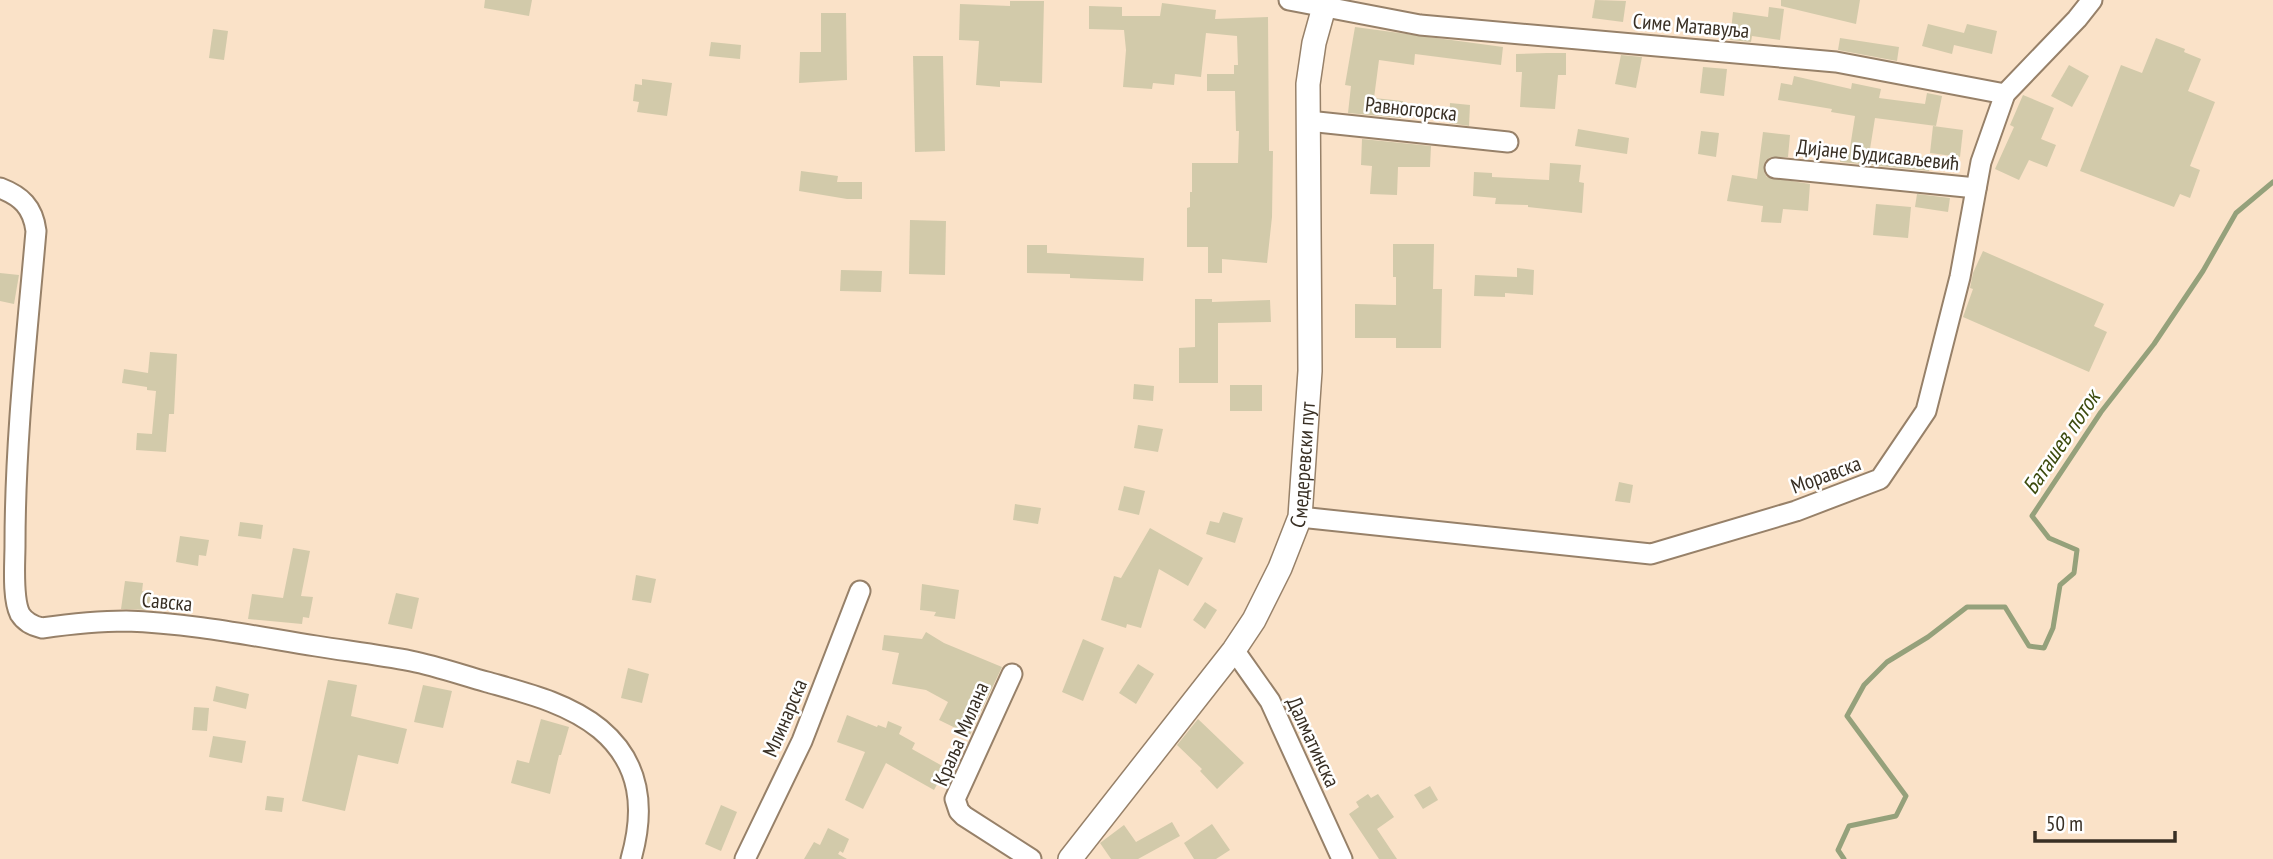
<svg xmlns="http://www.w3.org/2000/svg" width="2273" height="859" viewBox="0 0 2273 859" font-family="'PT Sans Narrow',sans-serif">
<rect width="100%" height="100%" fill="#fae2c8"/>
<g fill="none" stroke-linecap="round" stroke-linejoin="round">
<!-- stream -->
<polyline stroke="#95a17b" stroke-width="5" points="1844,859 1838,850 1849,826 1896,816 1906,796 1847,716 1864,685 1887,662 1928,637 1967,607 2005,607 2029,646 2044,648 2053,628 2060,585 2074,573 2077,550 2049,538 2032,516 2101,412 2154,344 2203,271 2236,213 2273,182"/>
</g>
<!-- building -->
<g fill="#d2caaa">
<polygon points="485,0 532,0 529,16 484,8"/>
<polygon points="1595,0 1626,1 1623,22 1592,18"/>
<polygon points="1781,0 1860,0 1856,24 1781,6"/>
<polygon points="1010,1 1044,1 1042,83 1000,81 1000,87 976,85 979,41 959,40 960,4 1010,6"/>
<polygon points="1162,3 1216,10 1215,19 1268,17 1269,151 1273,151 1272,217 1267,263 1222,259 1222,273 1208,273 1208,247 1187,247 1187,208 1190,207 1190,192 1192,192 1192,163 1238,163 1239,131 1236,131 1235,91 1207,91 1207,74 1234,74 1234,65 1238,65 1237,36 1206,33 1201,77 1175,74 1174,85 1153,83 1152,89 1123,87 1126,50 1124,30 1089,29 1089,6 1122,7 1122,16 1160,16"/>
<polygon points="1769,7 1784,9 1780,40 1752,36 1751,42 1730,40 1733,12 1768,17"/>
<polygon points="821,13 846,13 847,80 799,83 800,52 821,52"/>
<polygon points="1928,24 1964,33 1967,24 1997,31 1992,54 1954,45 1952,54 1922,46"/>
<polygon points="1355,27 1503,47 1501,65 1415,54 1414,65 1379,60 1374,98 1403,101 1401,118 1348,113 1351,86 1345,85"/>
<polygon points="213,29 228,31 224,60 209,58"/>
<polygon points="1840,38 1899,47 1897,61 1838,50"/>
<polygon points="2156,38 2185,49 2184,52 2201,59 2188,91 2215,102 2190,166 2200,170 2190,198 2180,194 2174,207 2080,171 2121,65 2142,73"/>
<polygon points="711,42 741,45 740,59 709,56"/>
<polygon points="1547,53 1566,53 1566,75 1558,75 1555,109 1520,107 1522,72 1516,72 1516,54"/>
<polygon points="1621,55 1642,57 1636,88 1615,84"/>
<polygon points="913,56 943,56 945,151 915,152"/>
<polygon points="2069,65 2089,76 2072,107 2051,96"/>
<polygon points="1703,67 1727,69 1724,96 1700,93"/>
<polygon points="1794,76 1851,89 1852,83 1881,89 1879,98 1925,104 1927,93 1942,96 1936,126 1875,118 1870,149 1931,158 1929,171 1840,162 1841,153 1849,154 1855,116 1831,112 1832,109 1778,100 1781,83 1792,85"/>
<polygon points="642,79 672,83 667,116 637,112 639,102 633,101 635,84 642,85"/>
<polygon points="2023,95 2054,108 2041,139 2056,145 2047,167 2029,160 2019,180 1995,169 2014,127 2010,125"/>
<polygon points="1450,103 1470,105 1469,126 1449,123"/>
<polygon points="1933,126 1963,130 1960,157 1930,153"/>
<polygon points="1578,129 1629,138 1627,154 1575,146"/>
<polygon points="1701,131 1719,133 1716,157 1698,154"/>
<polygon points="1763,132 1790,135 1788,157 1771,157 1765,161 1764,172 1767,177 1810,184 1808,211 1783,209 1781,223 1761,222 1763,206 1727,201 1732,175 1757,179"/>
<polygon points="1362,139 1431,146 1430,167 1398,167 1397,195 1370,194 1372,166 1361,165"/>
<polygon points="1550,163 1581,165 1579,182 1584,183 1582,213 1528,207 1528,205 1495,204 1496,198 1473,196 1474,172 1492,173 1492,177 1549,180"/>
<polygon points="801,171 838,176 837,182 862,182 862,199 847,199 799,191"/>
<polygon points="1917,194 1950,198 1948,212 1915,207"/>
<polygon points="1876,204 1911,207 1908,238 1873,235"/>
<polygon points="910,220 946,221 945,275 909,274"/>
<polygon points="1393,244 1434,244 1433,289 1442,289 1441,348 1396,348 1396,338 1355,338 1355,304 1396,305 1396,277 1393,277"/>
<polygon points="1027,245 1047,245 1047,253 1144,258 1143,281 1070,278 1070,274 1027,273"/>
<polygon points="1983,251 2104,304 2094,326 2107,332 2089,372 1963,317 1973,289 1970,288 1973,273"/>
<polygon points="1517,268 1534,270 1533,295 1505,293 1505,297 1474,296 1475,275 1517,277"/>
<polygon points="841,270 882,271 881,292 840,291"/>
<polygon points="0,273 19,275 14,304 0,301"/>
<polygon points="1195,299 1212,299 1212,302 1270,300 1271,322 1218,323 1218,383 1179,383 1179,348 1195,347"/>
<polygon points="150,352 177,354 174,414 169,414 166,452 136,450 137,433 152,434 156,391 147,390 147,387 122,383 124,369 148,373"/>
<polygon points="1134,384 1154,386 1153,401 1133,399"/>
<rect x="1230" y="385" width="32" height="26"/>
<polygon points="1138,425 1163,429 1158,452 1134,448"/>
<polygon points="1619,482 1633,485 1630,503 1615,501"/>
<polygon points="1124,486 1145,491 1139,515 1118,510"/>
<polygon points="1015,504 1041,508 1038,524 1013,520"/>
<polygon points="1223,512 1243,518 1235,543 1206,534 1210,521 1219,523"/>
<polygon points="240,522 263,525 261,539 238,536"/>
<polygon points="1150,528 1203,558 1188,586 1159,569 1141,628 1127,624 1126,628 1101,620 1114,576 1121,578"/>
<polygon points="180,536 209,540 206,556 199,555 198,566 176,562"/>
<polygon points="293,548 310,551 301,596 313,597 309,618 303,617 302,624 248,619 252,594 283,598"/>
<polygon points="636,575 656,579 651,603 632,600"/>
<polygon points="125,581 143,583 142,591 151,593 148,610 121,609"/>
<polygon points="922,584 959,590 955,619 934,616 936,612 920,610"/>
<polygon points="396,593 419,598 412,629 388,624"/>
<polygon points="1205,602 1217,610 1205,629 1193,620"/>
<polygon points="926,632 944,643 1002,667 970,735 939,720 948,702 926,690 892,684 899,653 882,650 884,635 922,639"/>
<polygon points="1083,639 1104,648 1083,701 1062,692"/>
<polygon points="1138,664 1154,674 1136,704 1119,693"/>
<polygon points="628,668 649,674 642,703 621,698"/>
<polygon points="328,680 357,685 351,716 407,729 398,764 358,755 345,811 302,801"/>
<polygon points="423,685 452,691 443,728 414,722"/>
<polygon points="216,686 249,694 246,709 213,701"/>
<polygon points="194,707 209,708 207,731 192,730"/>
<polygon points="847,715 877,727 878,725 886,728 888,721 902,727 899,734 915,743 912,749 946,768 934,790 886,763 863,809 845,800 865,752 837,742"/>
<polygon points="541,719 569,727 561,755 559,755 550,794 511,783 517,760 529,763"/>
<polygon points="1198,719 1244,763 1217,789 1200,771 1202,769 1177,745"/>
<polygon points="213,736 246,741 242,763 209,757"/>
<polygon points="1430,786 1438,800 1423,809 1414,795"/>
<polygon points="1368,794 1371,798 1378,794 1394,817 1377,829 1397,859 1379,859 1349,814 1359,807 1356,802"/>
<polygon points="267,796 284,798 282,812 265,810"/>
<polygon points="721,805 737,812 721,851 705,844"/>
<polygon points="1172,822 1180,836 1138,859 1111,859 1100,843 1124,825 1136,842"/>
<polygon points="1212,824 1230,850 1216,859 1194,859 1184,843"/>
<polygon points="828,828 849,839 843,853 840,851 838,854 847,859 804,859 814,842 820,845"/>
</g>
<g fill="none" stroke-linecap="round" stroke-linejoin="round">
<!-- minor casing -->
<g stroke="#978169" stroke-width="23">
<g id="minor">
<polyline points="1289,0 1420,25 1836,62 2005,94"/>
<polyline points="1308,121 1508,142"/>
<polyline points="1775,168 1976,188"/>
<path d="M0,188C21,196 33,207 36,231C27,335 15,440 15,545C15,563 12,598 20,614C25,622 33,626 42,628C70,624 98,621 126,621C190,623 253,636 316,646C347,651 379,655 411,661C436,666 462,675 487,682C526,693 568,703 600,729C642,764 645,810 631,859"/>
<polyline points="1300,517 1651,554 1796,511 1880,479 1926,411 1960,277 1981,162 2005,94 2077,19 2092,0"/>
<polyline points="1234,650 1270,701 1342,859"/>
<polyline points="1012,674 955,799 959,811 964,816 1031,859"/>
<polyline points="745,859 802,741 860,591"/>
</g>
</g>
<!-- tertiary casing -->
<g stroke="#978169" stroke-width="26">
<g id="tertiary">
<path id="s1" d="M1070,859L1234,650L1254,620L1280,568L1300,517L1310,371L1308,84L1314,43L1326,0"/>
</g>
</g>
<!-- minor -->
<use href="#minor" stroke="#fff" stroke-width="19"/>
<!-- tertiary -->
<use href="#tertiary" stroke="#fff" stroke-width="23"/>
</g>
<g text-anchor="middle" stroke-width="5" stroke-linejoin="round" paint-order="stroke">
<!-- street labels -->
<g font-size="21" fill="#382f24" stroke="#fff">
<text transform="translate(1691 26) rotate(5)" y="7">Симе Матавуља</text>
<text transform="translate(1411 109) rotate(6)" y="7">Равногорска</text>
<text transform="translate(1878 155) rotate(6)" y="7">Дијане Будисављевић</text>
<text dy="7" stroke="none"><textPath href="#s1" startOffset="467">Смедеревски пут</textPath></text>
<text transform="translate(1826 475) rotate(-20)" y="7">Моравска</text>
<text transform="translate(167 602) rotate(5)" y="7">Савска</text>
<text transform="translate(785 718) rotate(-67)" y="7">Млинарска</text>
<text transform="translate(961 734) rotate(-67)" y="7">Краља Милана</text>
<text transform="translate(1313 742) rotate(65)" y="7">Далматинска</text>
</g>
<!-- water labels -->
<g font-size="23" font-style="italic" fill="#3c4b0e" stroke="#fff">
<text transform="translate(2061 442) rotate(-56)" y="8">Баташев поток</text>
</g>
</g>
<!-- scale -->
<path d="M2035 831v10h140v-10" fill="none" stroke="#382f24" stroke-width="3.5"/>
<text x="2046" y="831" font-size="21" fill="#382f24" stroke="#ffffff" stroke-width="5" paint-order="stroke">50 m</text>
</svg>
